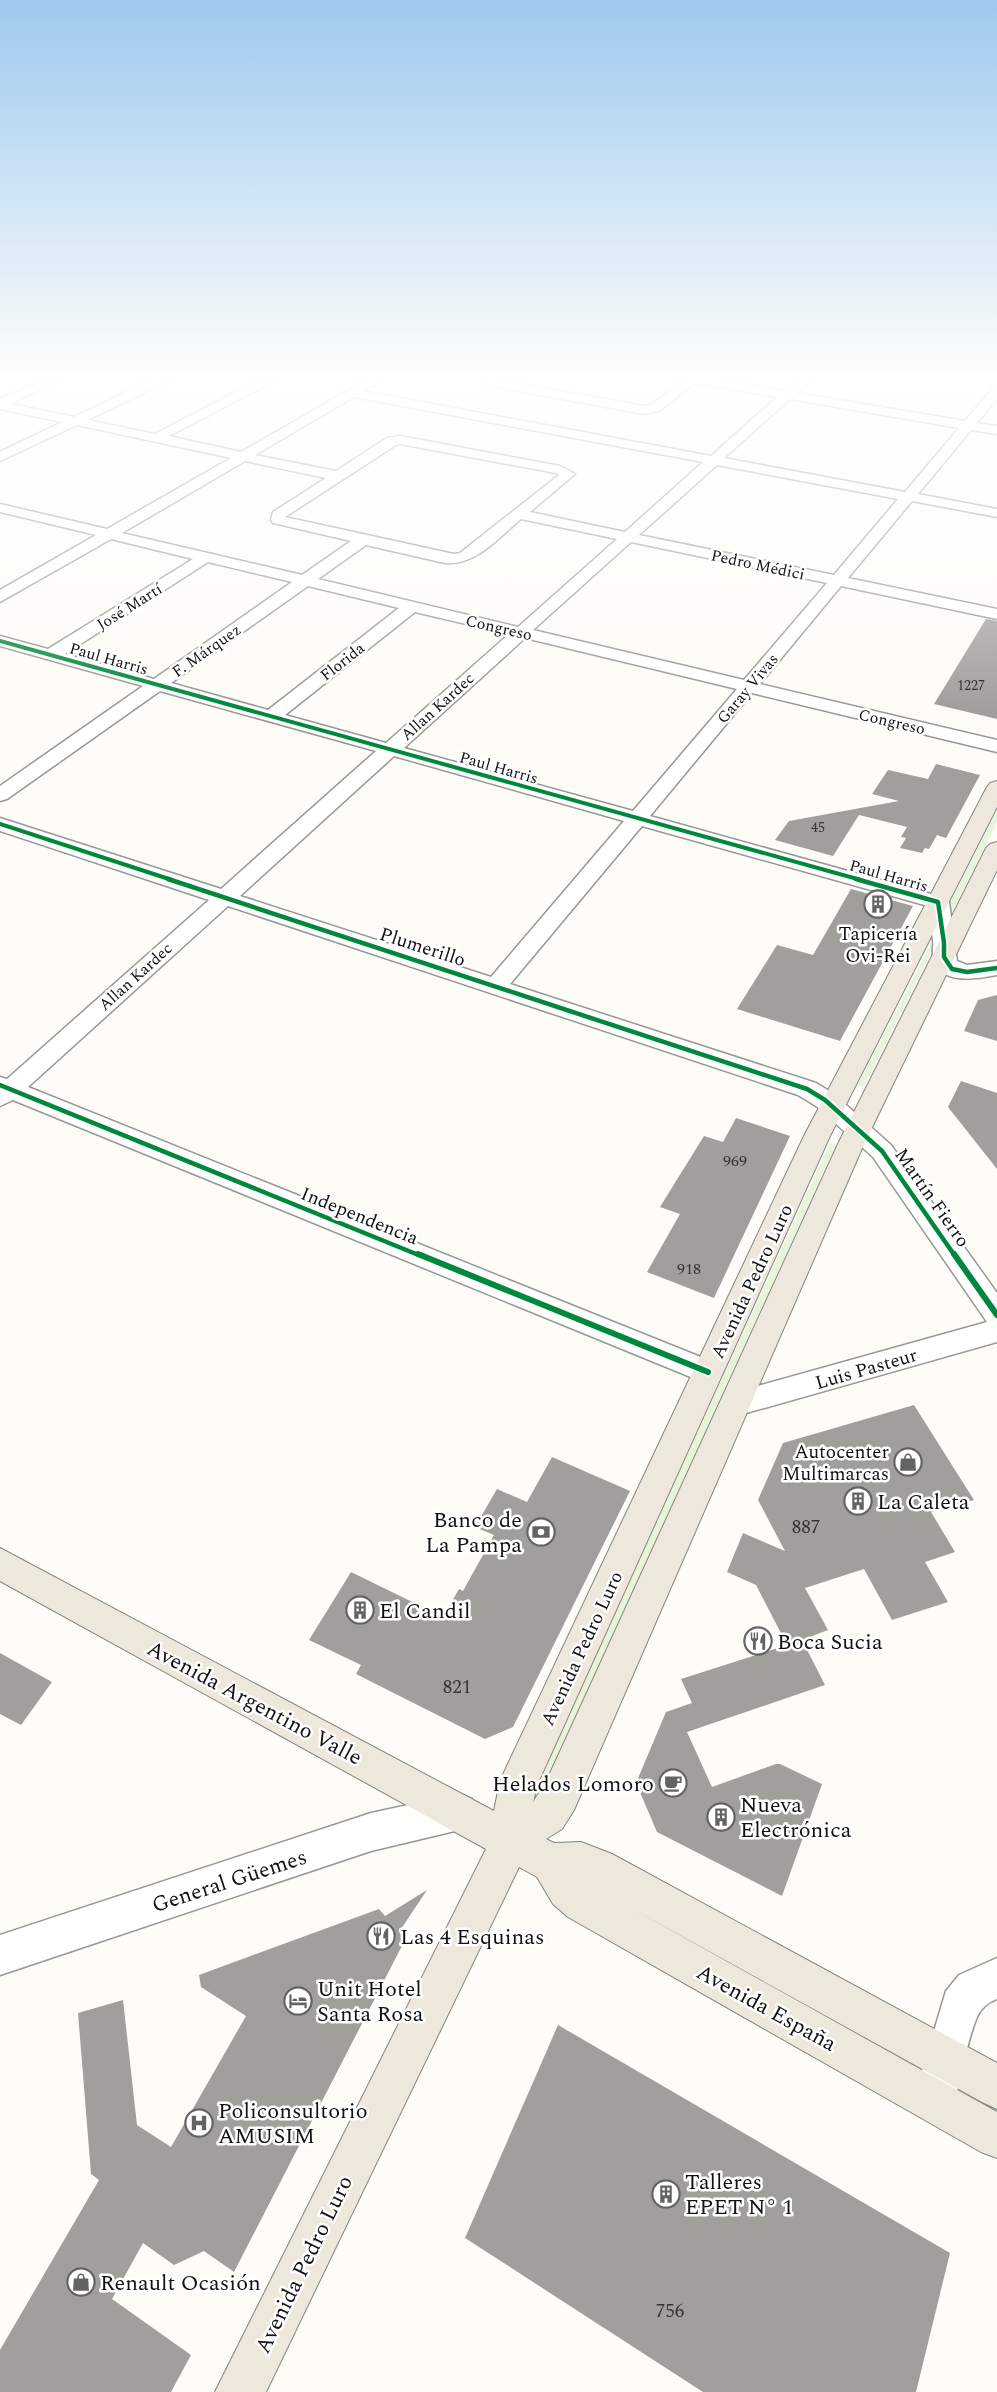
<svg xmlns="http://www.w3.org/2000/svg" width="997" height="2392" viewBox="0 0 997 2392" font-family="Spectral,serif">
<rect width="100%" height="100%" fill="#fdfcf7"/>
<!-- green -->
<g fill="#e8f3d7">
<polygon points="997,811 997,822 952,912 949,913 946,911"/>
<polygon points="931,944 934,946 864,1086 861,1087 858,1085"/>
<polygon points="830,1143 835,1145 832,1152 550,1777 545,1779 542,1773"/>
</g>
<!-- building -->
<g fill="#a19f9c">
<polygon points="986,619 997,621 997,719 934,704"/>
<polygon points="936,764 980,775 946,838 937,835 929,849 925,848 922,853 900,848 906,838 901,837 907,827 859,815 833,856 775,840 789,821 899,801 872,794 888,770 928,779"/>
<polygon points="851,889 913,906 840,1041 737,1009 777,945 813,955"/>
<polygon points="997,995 997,1041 964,1031 978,1000"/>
<polygon points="961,1081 997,1093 997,1169 948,1107"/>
<polygon points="736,1118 790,1136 714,1298 647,1272 680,1214 660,1207 704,1136 723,1142"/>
<polygon points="914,1405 974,1500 931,1512 955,1552 925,1562 948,1602 892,1620 864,1569 805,1588 828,1630 802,1640 825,1685 687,1732 712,1787 776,1764 780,1764 822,1784 782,1896 657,1832 636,1783 666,1712 692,1703 681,1679 787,1645 756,1585 727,1572 743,1533 785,1551 758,1500 783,1443"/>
<polygon points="552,1457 630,1491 513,1727 485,1739 356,1674 361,1665 309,1640 351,1572 443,1617 459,1589 463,1591 494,1535 475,1527 497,1489 527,1502"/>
<polygon points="0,1653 52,1682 21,1725 0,1714"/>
<polygon points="427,1890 399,1932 405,1940 234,2272 204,2251 174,2265 143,2243 112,2299 191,2355 171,2392 0,2392 0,2350 99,2180 91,2174 78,2013 123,2000 137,2125 171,2147 246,2016 201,1987 199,1975 379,1909 385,1916"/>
<polygon points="558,2025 950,2253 916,2392 703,2392 465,2238"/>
</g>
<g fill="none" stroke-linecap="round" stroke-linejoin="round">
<!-- minor casing -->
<g stroke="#979795" stroke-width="3">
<g id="minor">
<path d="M52,376H67L11,404L74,417L159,376H174L172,379L88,420L155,434L266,376H280L278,379L169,436L241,452L373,376H387L363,391L711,456L777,397L695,383L659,411L644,414L490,386L486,385L484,380L489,376H502L498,380L644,406L651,405L689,376H702L784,391L801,376H814L797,393L965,421L993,388L997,387V399L977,423L997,426V434L971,430L918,494L997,509V517L912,501L848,578L997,609V619L841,586L760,684L997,740V752L752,693L650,816L945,898L949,902L957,961L967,965L997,961V975C976,979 938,986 933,956C932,951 934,946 933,941C932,929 928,918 928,906L642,826L510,984L816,1083L834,1094L891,1145L997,1293V1342L736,1416L725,1413L721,1404L725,1395L987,1322L873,1157L816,1106L798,1095L228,906L28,1087L718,1364L723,1372L718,1380L708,1384L698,1380L13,1100L0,1106V1077L7,1079L209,900L0,831V818L221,889L376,751L160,691L7,799L0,801V786L143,686L0,646V636L48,649L193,559L111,539L0,602V590L96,535L0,512V504L107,529L231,458L77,425L0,461V452L62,422L0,409V399ZM354,397L703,462L625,532L530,512L575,474L560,466L400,436L387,438L336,471L255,455ZM790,399L959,428L905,492L724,458ZM400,444L556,473L559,475L460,553L454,554L285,517L396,445ZM245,461L326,478L273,512L271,520L273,523L351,541L302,575L122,533ZM717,465L898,499L834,575L639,535ZM521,519L617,539L518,627L318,579L366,545L445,563C476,566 499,537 521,519ZM631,542L827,583L744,680L533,630ZM208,562L292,582L154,679L65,654ZM308,586L399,608L268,710L171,683ZM415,612L509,634L386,743L285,715ZM525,638L737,689L633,811L404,748ZM394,756L624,821L491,977L240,896Z"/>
<polygon points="459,1794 472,1799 477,1812 472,1825 459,1830 371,1851 0,1975 0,1935 371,1813"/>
<path d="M997,1958V1999C989,2002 981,2008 977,2017C964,2048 962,2084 949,2116L934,2122L919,2116L913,2101L946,1991L959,1975Z"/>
</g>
</g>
<!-- major casing -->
<g stroke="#858482" stroke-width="2">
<polygon id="major" points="997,781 997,807 830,1136 538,1783 533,1802 546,1782 837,1146 986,848 990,844 997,842 997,870 863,1146 574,1810 562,1829 546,1839 554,1843 581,1842 612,1854 997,2063 997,2109 982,2102 631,1908 997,2112 997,2158 981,2152 568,1917 553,1904 537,1877 519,1867 266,2392 215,2392 486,1849 0,1581 0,1548 494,1811 500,1781 506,1768 804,1136 987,787 990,783"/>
</g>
<!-- minor -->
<use href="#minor" fill="#fffffe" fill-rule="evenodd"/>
<!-- major -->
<use href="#major" fill="#ede8db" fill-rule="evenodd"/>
<!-- cycleway-far2 casing -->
<g stroke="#fff" stroke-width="5.5">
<g id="cycleway-far2">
<polyline points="0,641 861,880"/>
<polyline points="0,824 172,880"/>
</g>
</g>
<!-- cycleway-far1 casing -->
<g stroke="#fff" stroke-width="8">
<g id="cycleway-far1">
<polyline points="168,879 807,1089 825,1100 882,1151 955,1256"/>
<polyline points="856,879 938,902 944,943 944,957 952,969 967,972 997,968"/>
<polyline points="0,1085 421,1256"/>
</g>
</g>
<!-- cycleway casing -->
<g stroke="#fff" stroke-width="9">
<g id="cycleway">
<polyline points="418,1254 708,1372"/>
<polyline points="954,1254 997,1315"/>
</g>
</g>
<!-- cycleway-far2 -->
<use href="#cycleway-far2" stroke="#00873e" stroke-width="4"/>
<!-- cycleway-far1 -->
<use href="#cycleway-far1" stroke="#00873e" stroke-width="4.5"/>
<!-- cycleway -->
<use href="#cycleway" stroke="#00873e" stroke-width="6"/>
</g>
<!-- sky -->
<linearGradient id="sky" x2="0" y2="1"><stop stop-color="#9dc9ee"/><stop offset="0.53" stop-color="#fefefb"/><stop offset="1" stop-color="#fefefb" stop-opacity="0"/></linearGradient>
<rect width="997" height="710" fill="url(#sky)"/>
<!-- icons -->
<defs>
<g id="building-ring" transform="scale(1.4375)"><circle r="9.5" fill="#fff" stroke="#646362" stroke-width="1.5"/><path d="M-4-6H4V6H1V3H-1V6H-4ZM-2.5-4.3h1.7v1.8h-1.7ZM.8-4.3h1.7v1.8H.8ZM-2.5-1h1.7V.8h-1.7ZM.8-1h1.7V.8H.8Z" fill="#646362"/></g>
<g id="shop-ring" transform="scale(1.4375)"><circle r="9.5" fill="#fff" stroke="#646362" stroke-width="1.5"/><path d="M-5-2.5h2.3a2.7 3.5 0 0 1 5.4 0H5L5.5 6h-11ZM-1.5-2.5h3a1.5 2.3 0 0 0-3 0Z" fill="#646362"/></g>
<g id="bank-ring" transform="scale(1.4375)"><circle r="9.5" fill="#fff" stroke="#646362" stroke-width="1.5"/><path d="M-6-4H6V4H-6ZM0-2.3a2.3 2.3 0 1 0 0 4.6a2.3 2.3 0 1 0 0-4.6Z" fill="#646362"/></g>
<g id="restaurant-ring" transform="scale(1.4375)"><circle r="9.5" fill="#fff" stroke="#646362" stroke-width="1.5"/><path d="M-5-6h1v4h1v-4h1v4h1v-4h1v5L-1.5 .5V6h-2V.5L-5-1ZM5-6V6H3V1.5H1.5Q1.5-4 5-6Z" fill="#646362"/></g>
<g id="cafe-ring" transform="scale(1.4375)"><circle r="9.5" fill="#fff" stroke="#646362" stroke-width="1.5"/><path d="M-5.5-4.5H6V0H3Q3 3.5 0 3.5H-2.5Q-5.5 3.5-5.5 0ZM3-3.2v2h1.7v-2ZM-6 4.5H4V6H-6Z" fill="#646362"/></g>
<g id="hotel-ring" transform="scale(1.4375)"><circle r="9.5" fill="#fff" stroke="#646362" stroke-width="1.5"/><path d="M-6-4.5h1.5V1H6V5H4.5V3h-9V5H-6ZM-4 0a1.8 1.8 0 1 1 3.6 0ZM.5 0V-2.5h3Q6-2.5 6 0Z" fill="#646362"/></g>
<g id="hospital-ring" transform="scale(1.4375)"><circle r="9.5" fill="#fff" stroke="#646362" stroke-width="1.5"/><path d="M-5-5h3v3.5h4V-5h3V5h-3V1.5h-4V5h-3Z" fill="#646362"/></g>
</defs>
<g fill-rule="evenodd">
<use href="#building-ring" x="878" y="904"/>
<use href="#shop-ring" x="908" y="1462"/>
<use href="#building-ring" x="858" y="1501"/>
<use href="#bank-ring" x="541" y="1532"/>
<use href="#building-ring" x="360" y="1610"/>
<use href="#restaurant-ring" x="758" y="1641"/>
<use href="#cafe-ring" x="673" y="1783"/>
<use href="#building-ring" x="721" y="1817"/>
<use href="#restaurant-ring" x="381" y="1936"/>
<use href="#hotel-ring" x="298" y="2001"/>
<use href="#hospital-ring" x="199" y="2123"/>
<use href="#building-ring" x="666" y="2194"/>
<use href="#shop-ring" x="81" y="2282"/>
</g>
<g text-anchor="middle" stroke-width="5" stroke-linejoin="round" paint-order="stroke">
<!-- far-number labels -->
<g font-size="14" fill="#353434">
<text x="971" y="690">1227</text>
<text x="818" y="832">45</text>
</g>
<!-- far-street labels -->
<g font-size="16" fill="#111" stroke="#fff">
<text transform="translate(758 564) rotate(12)" y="6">Pedro Médici</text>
<text transform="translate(129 606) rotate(-32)" y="6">José Martí</text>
<text transform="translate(499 627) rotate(13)" y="6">Congreso</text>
<text transform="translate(206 650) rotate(-35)" y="6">F. Márquez</text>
<text transform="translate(109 658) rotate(16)" y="6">Paul Harris</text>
<text transform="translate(342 661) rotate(-38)" y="6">Florida</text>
<text transform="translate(747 688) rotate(-50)" y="6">Garay Vivas</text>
<text transform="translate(437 706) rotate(-42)" y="6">Allan Kardec</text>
<text transform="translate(892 721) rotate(13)" y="6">Congreso</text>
<text transform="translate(499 767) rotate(16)" y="6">Paul Harris</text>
<text transform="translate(889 875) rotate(16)" y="6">Paul Harris</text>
<text transform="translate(135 976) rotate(-42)" y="6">Allan Kardec</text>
</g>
<!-- number labels -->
<g font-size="16" fill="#353434">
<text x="735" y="1166">969</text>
<text x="689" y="1274">918</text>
</g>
<!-- poi labels -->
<g font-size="19" fill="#111" stroke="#fff">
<text x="878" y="940">Tapicería<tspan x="878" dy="22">Ovi-Rei</tspan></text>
<text x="889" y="1458" text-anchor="end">Autocenter<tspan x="889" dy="22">Multimarcas</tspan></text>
</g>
<!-- street labels -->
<g font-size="19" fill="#111" stroke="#fff">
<text transform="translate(423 946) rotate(18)" y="7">Plumerillo</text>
<text transform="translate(933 1197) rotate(55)" y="7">Martín Fierro</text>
<text transform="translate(360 1215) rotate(22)" y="7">Independencia</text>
<text transform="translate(751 1281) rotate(-65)" y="7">Avenida Pedro Luro</text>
<text transform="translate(866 1368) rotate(-16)" y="7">Luis Pasteur</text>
<text transform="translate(581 1648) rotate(-65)" y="7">Avenida Pedro Luro</text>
</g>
<!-- near-number labels -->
<g font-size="19" fill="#353434">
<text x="806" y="1533">887</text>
<text x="457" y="1693">821</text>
<text x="670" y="2317">756</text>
</g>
<!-- near-poi labels -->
<g font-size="22" fill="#111" stroke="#fff" text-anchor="start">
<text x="877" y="1509">La Caleta</text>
<text x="522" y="1527" text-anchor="end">Banco de<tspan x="522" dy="25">La Pampa</tspan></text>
<text x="379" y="1618">El Candil</text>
<text x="777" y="1649">Boca Sucia</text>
<text x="654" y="1791" text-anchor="end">Helados Lomoro</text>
<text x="740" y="1812">Nueva<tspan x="740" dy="25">Electrónica</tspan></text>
<text x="400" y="1944">Las 4 Esquinas</text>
<text x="317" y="1996">Unit Hotel<tspan x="317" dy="25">Santa Rosa</tspan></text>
<text x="218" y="2118">Policonsultorio<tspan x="218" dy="25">AMUSIM</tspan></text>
<text x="685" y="2189">Talleres<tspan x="685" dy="25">EPET N° 1</tspan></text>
<text x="100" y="2290">Renault Ocasión</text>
</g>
<!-- near-street labels -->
<g font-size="22" fill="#111" stroke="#fff">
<text transform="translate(255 1702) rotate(28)" y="8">Avenida Argentino Valle</text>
<text transform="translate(229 1880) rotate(-18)" y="8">General Güemes</text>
<text transform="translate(767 2007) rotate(29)" y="8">Avenida España</text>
<text transform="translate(303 2264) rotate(-64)" y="8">Avenida Pedro Luro</text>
</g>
</g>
</svg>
